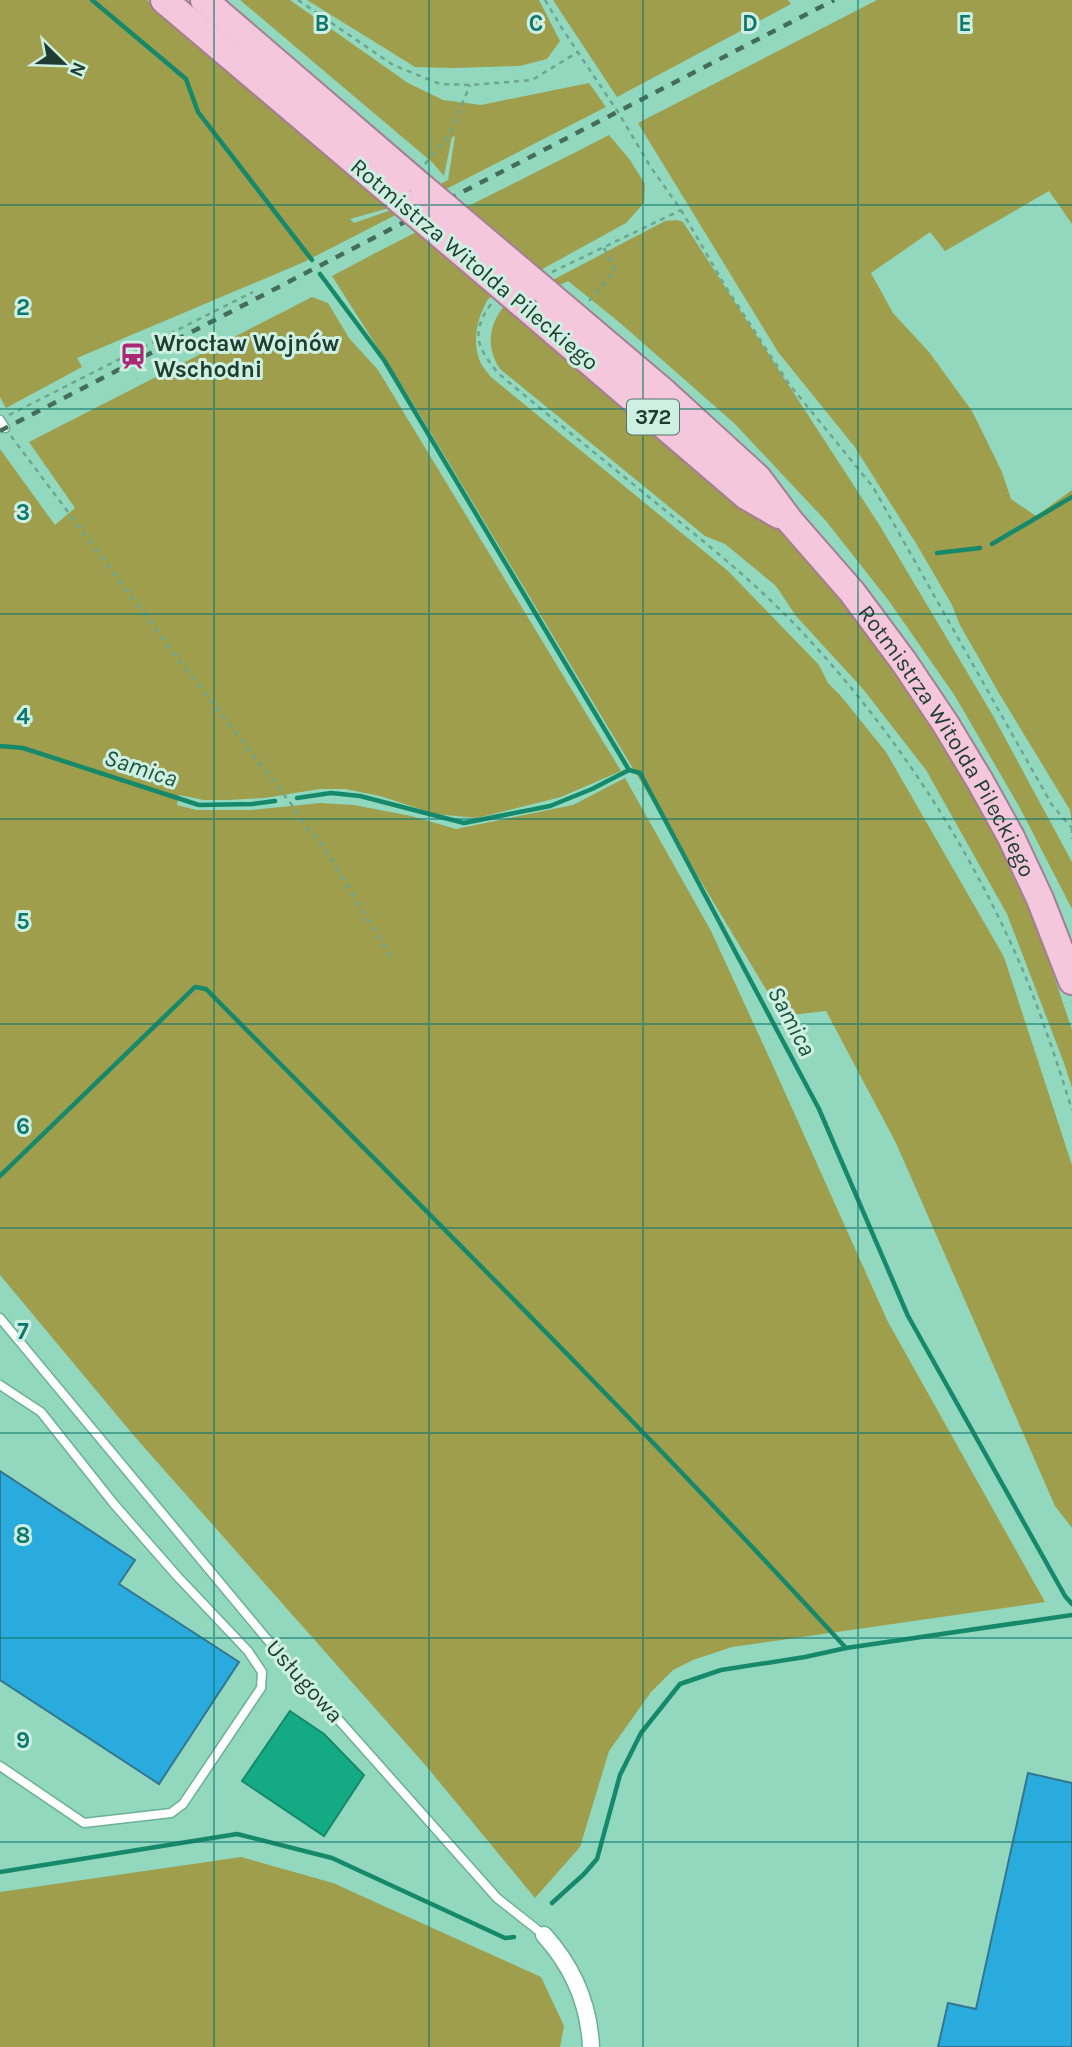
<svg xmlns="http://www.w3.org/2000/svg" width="1072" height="2047" viewBox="0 0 1072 2047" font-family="Karla,sans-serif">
<rect width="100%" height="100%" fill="#92d8be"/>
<!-- green -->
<g fill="#9e9e4c">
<polygon points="0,0 147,0 389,208 350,219 354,223 391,210 448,180 455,136 452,137 444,176 433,163 240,0 290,0 408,83 443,100 481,105 589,83 606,107 304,262 77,358 82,367 6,408 0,397"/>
<polygon points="307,0 539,0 560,41 547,59 520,66 453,68 415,67"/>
<polygon points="553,0 788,0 791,4 617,97"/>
<polygon points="877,0 1072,0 1072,224 1049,191 945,251 930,232 871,273 893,313 929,352 972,411 1002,472 1011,499 1036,516 1072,490 1072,825 1070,810 1000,695 960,625 952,605 917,545 854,446 778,352 638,123"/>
<path d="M609,135L630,160L645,184L644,203L626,223L488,299C478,317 472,338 479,359C481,365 487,372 491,377L728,571L819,665L828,683L840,695L886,752L1004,957L1072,1165V1528L1055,1506L896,1143L826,1011L782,1016L411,400L332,276C423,227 517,183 609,135Z"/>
<path d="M677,220L683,222L880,526L992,714L1072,862V909L1020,808L955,696L889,601L826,521L734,423L619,322L568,281L511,310L738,502L779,529L830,579L891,658L980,801L1033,913L1072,1030V1088L1064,1063L1007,914L926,770L863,689L796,616L776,586L725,544L705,536L500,369C486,348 488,325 505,305L665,221Z"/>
<polygon points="312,297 328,303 349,338 378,370 621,771 561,797 477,818 435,814 380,796 345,789 320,789 264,798 226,800 204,800 179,795 177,805 196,810 251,810 320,803 354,805 411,816 456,829 573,805 625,778 711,931 769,1057 888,1322 1045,1602 732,1647 693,1660 673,1670 651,1692 609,1751 580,1847 535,1898 427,1767 135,1437 0,1275 0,449 55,525 75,508 29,442"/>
<polygon points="241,1857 333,1883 541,1977 564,2026 560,2047 0,2047 0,1892"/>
</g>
<!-- water -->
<polygon fill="#13aa84" stroke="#17896b" stroke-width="2" points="290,1711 324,1734 364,1775 324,1836 242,1781"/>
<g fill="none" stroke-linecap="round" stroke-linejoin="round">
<!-- stream -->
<g stroke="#17896b" stroke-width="4.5">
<polyline points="92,0 186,79 198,112 312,260"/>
<polyline points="320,274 384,360 629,770"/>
<polyline points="992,544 1072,497"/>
<polyline points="937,553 980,548"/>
<polyline points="0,746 23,748 199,805 252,804 275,801"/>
<polyline points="297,798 331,793 360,796 464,823 550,806 592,789 629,770 640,773 819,1109 908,1316 1065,1596 1072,1604"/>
<path d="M0,1176L195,987L206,989C422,1207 639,1422 846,1648"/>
<polyline points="0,1872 237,1834 332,1858 505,1938 514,1937"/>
<polyline points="552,1903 584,1874 597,1859 620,1775 641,1733 680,1684 721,1670 805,1657 846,1648 1072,1615"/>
</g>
</g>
<!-- building -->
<g fill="#29acdd" stroke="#347692" stroke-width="2">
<polygon points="0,1471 135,1560 119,1584 239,1662 159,1784 0,1680"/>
<polygon points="1028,1773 1072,1783 1072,2047 938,2047 948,2003 976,2009"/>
</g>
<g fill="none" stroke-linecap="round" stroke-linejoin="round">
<!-- lane casing -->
<g stroke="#6bb098" stroke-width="11">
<g id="lane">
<polyline points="0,420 5,428"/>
<polyline points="0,1318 266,1638 497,1898 544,1935"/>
<polyline points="0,1385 41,1412 114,1504 177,1576 248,1651 262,1672 261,1688 183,1804 171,1813 84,1823 0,1766"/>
</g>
</g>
<!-- street casing -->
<g stroke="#6bb098" stroke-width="19">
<path id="street" d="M544,1935C573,1967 589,2004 591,2047"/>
</g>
<!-- primary casing -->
<g stroke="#a47e92" stroke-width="30">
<g id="primary">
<polyline points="164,0 401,201"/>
<polyline points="204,0 423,188"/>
<path id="s1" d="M546,292L665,393L758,478L790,521L852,592L904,662L945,723L980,781L1011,837L1040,899L1072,981"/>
<polyline points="522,304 746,496 779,515"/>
</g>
</g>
<!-- path -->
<g stroke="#6da590" stroke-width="2.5" stroke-dasharray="5 5" stroke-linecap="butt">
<polyline points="298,0 393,65 440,84 471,85 532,80 578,52"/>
<polyline points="545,0 563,30 618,112 650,166 681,210 727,289 789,384 873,487 1052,805 1072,828"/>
<polyline points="425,164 450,133 470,85"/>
<polyline points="552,272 681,210"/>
<polyline points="589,301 615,270 603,246"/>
<path d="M491,304C470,333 477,348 499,374C549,416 600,457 650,498C702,540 755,582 801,631C885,720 956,825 1008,937C1034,992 1054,1052 1072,1110"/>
<polyline points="9,415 253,292"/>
<polyline points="11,436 182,664 295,809 306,827 321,843 393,960"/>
<polyline points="1072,828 1072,839"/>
</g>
<!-- lane -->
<use href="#lane" stroke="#fff" stroke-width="8"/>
<!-- street -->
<use href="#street" stroke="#fff" stroke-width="16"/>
<!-- primary -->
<use href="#primary" stroke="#f4c7dc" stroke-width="26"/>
<!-- rail -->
<polyline stroke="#436c5d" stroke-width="4.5" stroke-dasharray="9 9" stroke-linecap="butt" points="0,431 834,0"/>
<!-- primary-bridge casing -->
<g stroke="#a47e92" stroke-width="30" stroke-linecap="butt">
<g id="primary-bridge">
<polyline points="423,188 546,292"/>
<polyline points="401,201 522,304"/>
</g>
</g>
<!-- primary-bridge -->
<use href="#primary-bridge" stroke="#f4c7dc" stroke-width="26"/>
</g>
<!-- grid -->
<path fill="none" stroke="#0f766e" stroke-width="2" stroke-opacity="0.55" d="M214,0V2047M429,0V2047M643,0V2047M858,0V2047M0,205H1072M0,409H1072M0,614H1072M0,819H1072M0,1024H1072M0,1228H1072M0,1433H1072M0,1638H1072M0,1842H1072"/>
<!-- icons -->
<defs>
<g id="station-bare" transform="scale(2.1)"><path d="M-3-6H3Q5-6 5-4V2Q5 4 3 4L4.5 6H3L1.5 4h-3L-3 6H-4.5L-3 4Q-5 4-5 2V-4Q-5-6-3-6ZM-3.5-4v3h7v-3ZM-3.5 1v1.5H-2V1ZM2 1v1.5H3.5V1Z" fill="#aa2875" stroke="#cef0e3" stroke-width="2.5" paint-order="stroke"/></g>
</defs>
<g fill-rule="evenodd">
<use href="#station-bare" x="133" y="356"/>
</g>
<g text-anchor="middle" stroke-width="6" stroke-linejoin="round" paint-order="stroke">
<!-- shield labels -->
<rect fill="#cef0e3" stroke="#547267" stroke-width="2" x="627" y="399.5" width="52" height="35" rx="5"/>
<g font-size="21" font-weight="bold" fill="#1f3c32">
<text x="653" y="424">372</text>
</g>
<!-- street labels -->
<g font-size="23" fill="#1f3c32" stroke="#cef0e3">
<text transform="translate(475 264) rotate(40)" y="8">Rotmistrza Witolda Pileckiego</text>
<text dy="8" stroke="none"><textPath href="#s1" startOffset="607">Rotmistrza Witolda Pileckiego</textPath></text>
<text transform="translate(305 1681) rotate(48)" y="8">Usługowa</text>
</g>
<!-- poi labels -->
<g font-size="23" font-weight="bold" fill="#1f3c32" stroke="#cef0e3" text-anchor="start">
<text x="154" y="351">Wrocław Wojnów<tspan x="154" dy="26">Wschodni</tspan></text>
</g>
<!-- water labels -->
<g font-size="24" font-style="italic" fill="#1d5241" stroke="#cef0e3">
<text transform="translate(141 768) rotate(18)" y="8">Samica</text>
<text transform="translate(792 1021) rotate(62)" y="8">Samica</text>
</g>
</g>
<g font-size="23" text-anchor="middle" font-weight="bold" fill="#0f766e" stroke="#cef0e3" stroke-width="6" stroke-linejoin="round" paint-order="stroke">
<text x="322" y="31">B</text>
<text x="536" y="31">C</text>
<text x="750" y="31">D</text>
<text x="965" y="31">E</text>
<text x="23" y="315">2</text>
<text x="23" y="520">3</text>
<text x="23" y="724">4</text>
<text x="23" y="929">5</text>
<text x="23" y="1134">6</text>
<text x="23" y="1339">7</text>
<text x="23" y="1543">8</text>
<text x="23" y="1748">9</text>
</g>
<!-- north arrow -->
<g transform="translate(63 63) rotate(113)" stroke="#cef0e3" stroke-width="5" paint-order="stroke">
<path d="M0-5L12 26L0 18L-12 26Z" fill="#1f3c32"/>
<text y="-10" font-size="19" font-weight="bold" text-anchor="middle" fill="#1f3c32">N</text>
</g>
</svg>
